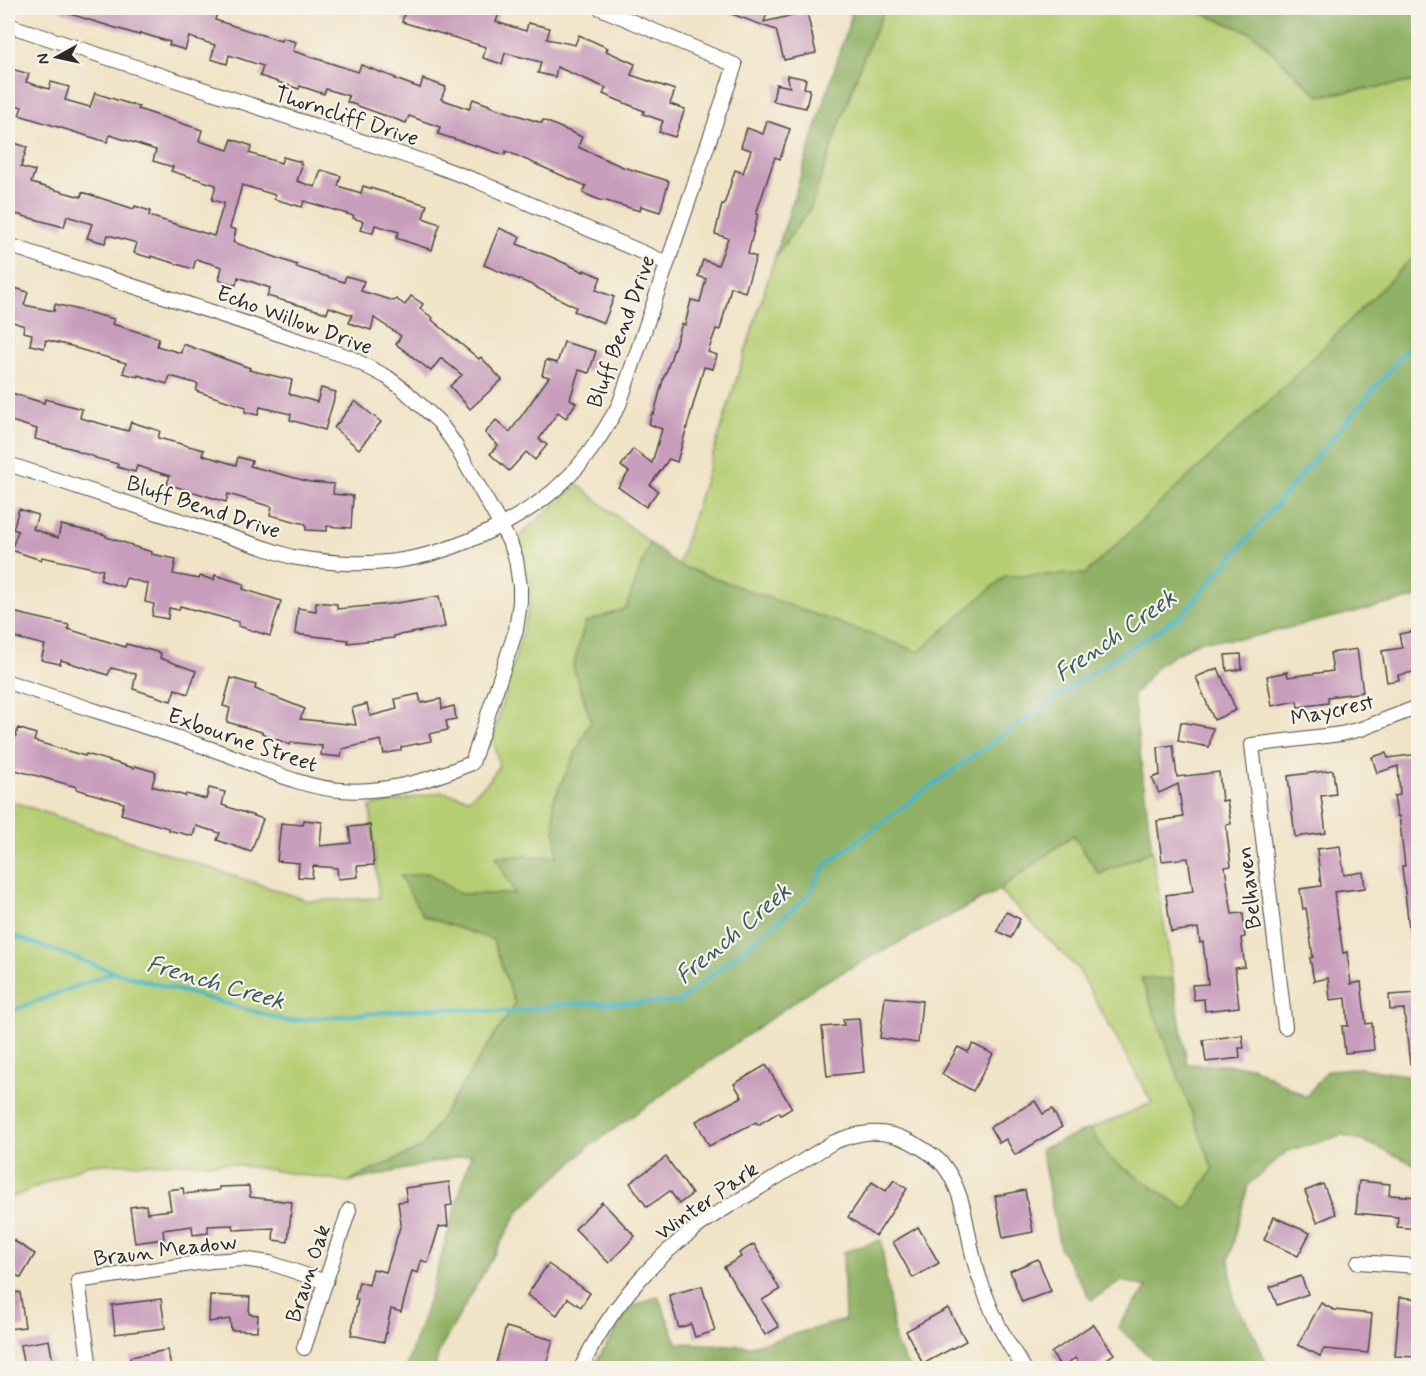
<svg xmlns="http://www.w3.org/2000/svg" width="1426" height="1376" viewBox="0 0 1426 1376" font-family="Mynerve,sans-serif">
<rect width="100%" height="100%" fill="#f7f3e8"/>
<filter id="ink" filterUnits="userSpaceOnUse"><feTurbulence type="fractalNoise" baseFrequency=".0167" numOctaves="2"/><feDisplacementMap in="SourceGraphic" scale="12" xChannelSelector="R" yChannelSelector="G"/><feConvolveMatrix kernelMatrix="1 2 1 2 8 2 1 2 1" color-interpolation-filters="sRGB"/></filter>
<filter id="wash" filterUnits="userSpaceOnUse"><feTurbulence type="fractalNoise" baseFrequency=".008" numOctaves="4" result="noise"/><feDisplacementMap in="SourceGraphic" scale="24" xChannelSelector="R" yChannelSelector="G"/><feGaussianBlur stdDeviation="1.35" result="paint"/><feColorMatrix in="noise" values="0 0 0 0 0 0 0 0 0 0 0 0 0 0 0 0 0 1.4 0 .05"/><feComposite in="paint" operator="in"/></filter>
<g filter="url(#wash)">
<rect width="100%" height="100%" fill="#f0e3c6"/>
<!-- green -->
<g fill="#b6ce73" stroke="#707c4f" stroke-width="1.5">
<polygon points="885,8 1188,8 1252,33 1319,96 1418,81 1418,252 1285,386 1085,574 1005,576 919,652 678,565 775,257 810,209 862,61"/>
<polygon points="578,485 650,543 626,608 585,623 573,667 591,720 553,801 557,856 496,856 515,894 460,894 428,873 423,916 493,940 515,1004 422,1147 348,1182 225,1163 89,1164 8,1199 8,800 309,901 379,898 370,806 442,792 469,798 488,782 499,766 493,737 531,600 514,542 533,523"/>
<polygon points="1073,835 1099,874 1152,851 1173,979 1142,978 1213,1169 1188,1211 1109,1158 1090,1129 1152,1103 1078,969 999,890"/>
</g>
<!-- forest -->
<g fill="#90b165" stroke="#5e6e48" stroke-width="1.5">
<polygon points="841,8 885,8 862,61 810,209 775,257 852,14"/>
<polygon points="1188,8 1418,8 1418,81 1319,96 1252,33"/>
<polygon points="1418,252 1418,597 1247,638 1199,641 1159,664 1133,696 1152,851 1099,874 1073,835 999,890 818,985 590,1146 519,1211 439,1351 435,1368 406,1368 429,1299 471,1154 348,1182 422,1147 515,1004 493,940 423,916 400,876 428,873 460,894 515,894 496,856 557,856 553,801 591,720 573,667 585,623 626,608 650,543 678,565 919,652 1005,576 1085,574 1285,386"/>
<polygon points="1141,978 1173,979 1187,1064 1251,1066 1306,1097 1328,1070 1360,1068 1418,1077 1418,1166 1373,1145 1343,1135 1287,1151 1248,1185 1229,1259 1234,1300 1257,1340 1268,1368 1162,1368 1118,1327 1147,1287 1122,1281 1091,1300 1060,1248 1041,1149 1090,1129 1109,1158 1187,1210 1213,1169"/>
<polygon points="881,1240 895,1341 909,1368 592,1368 630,1308 658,1296 677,1343 751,1346 845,1320 843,1252"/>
</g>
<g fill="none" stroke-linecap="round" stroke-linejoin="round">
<!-- stream -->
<g stroke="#48b6c3" stroke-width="4.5">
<polyline points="8,934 114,972 288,1021 431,1008 511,1012 568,1004 679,1002 805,899 827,864 917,796 1074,685 1184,613 1418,337"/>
<polyline points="8,1012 114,972"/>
</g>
</g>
<g id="blocks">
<!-- building -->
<g fill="#c89dbc">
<polygon points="61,8 161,8 178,13 179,8 197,12 198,8 219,8 215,20 281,41 282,38 296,42 293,51 358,72 361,65 396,78 395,79 420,88 423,79 446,87 441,99 469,109 473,99 489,105 489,106 542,123 543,120 582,137 578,147 623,167 669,181 660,212 641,206 640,211 603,200 602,201 583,193 586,186 506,151 505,155 438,134 440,127 409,116 406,123 347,102 349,96 326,89 324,94 300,86 299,89 260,76 263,66 229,55 227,64 211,59 215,45 189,37 185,50 169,45 170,42 140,33 139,35 60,11"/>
<polygon points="406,8 466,8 480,12 481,8 493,8 500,10 496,22 526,31 528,23 550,28 547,39 575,45 579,35 608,48 606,51 635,64 631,75 675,90 670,104 685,109 675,137 659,132 663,121 643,114 644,111 603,94 606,88 557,67 555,77 538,73 541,62 505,53 502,64 483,58 486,47 402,22"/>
<polygon points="719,8 769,8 764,22 807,12 816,53 784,60 776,30 718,9"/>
<polygon points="8,68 29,74 26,82 49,89 51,82 69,87 65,100 90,107 95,93 139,107 138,109 202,130 199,141 228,150 232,139 252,146 249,153 281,163 283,157 301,162 300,164 302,165 297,181 315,187 321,170 341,176 338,186 361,193 363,186 427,205 423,218 440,224 432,250 396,238 399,232 375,225 373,233 360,230 363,221 353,218 354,216 304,201 302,207 274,199 275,195 242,185 230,228 236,230 233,242 297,265 296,267 344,282 346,276 364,281 361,291 394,301 396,299 405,305 411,296 423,304 420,309 433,318 432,320 479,359 481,357 502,380 470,409 450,386 462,375 441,358 431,371 396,344 401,336 374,318 371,330 349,323 352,315 329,307 327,313 267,296 270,288 238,277 236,285 219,280 222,267 196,259 193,269 151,256 151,258 134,253 137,243 108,235 105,243 87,238 92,224 67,216 64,227 8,212 8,141 27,147 21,167 35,171 31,183 81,197 82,192 134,209 135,206 150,211 149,216 214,236 224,203 212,200 216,185 171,171 173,167 153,161 156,150 110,135 107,142 19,115 22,107 8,103"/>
<polygon points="787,75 806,79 804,88 810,89 806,108 773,101 776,84 790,87"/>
<polygon points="767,121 790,129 780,159 775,157 756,214 758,214 748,254 756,257 745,292 731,287 720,330 716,329 708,352 717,355 713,369 704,367 677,462 669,459 650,485 658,491 646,507 618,487 629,472 621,466 633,449 652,463 662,429 649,424 652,413 654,414 664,376 665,376 682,324 685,325 691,300 700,302 706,279 698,276 703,260 718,265 728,238 715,234 722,204 724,205 735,170 743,173 751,150 741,147 747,128 763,134"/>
<polygon points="499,228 520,237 517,244 551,257 584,272 584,270 601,277 596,290 614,297 604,323 574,311 576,307 537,288 537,287 484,265"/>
<polygon points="8,286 28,292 24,305 54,311 55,304 114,319 112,324 159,338 157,346 181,353 183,344 250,368 249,370 292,380 289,394 317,402 321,388 336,392 325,430 290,420 291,414 260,407 258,415 245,412 246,407 196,391 198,384 170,376 167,384 138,375 138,377 123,373 126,363 75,348 75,347 46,340 44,348 30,345 32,334 23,332 24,326 8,320"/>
<polygon points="564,342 596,351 589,373 579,370 570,399 576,403 566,418 558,412 539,439 547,445 535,460 526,452 509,471 490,454 498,445 485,433 496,420 510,432 549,377 542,375 546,360 557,363"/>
<polygon points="8,392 44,403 45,399 82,409 80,418 128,431 131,422 160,431 158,438 204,450 202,455 236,465 238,457 252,461 250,466 310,482 334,484 333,494 353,496 351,528 327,526 327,531 306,530 306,524 270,515 272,507 228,494 226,502 210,497 167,484 170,476 137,466 135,472 117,467 118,464 95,458 95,457 76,451 77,450 35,439 37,429 8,420"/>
<polygon points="355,401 381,422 359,449 334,428"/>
<polygon points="19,509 38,515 33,529 58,538 61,525 106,535 106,537 132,545 132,546 152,552 151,554 176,559 173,574 199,579 200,576 214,580 215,575 244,584 243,589 281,601 270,636 238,626 239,622 180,606 179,610 169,608 168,619 152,616 154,604 145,602 148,584 126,578 123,587 100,580 103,570 42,557 41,560 11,550 18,531 13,529"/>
<polygon points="439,596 445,627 394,636 394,638 348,643 348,640 295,634 298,608 316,611 316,602 337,604 337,609 391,604"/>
<polygon points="8,611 69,625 68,629 125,647 126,644 161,653 160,658 196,671 188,694 175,689 171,701 133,689 136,674 111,668 108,675 61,660 60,664 41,660 45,645 8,636"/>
<polygon points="1419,630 1419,671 1398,675 1399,680 1387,682 1382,651 1402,648 1399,634"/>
<polygon points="1357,649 1363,692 1328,697 1328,703 1298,707 1297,701 1272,706 1267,676 1287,672 1288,677 1333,671 1330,653"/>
<polygon points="1241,654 1242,669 1227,671 1225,655"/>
<polygon points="1218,668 1236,710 1214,720 1196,677"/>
<polygon points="231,678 256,685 255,689 305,709 300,719 356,725 352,708 367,704 370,716 397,709 395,699 419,694 421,703 441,699 442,709 454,706 456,719 446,721 448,730 429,734 431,741 401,747 401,750 384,754 381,740 342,749 341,757 321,755 322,746 291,742 290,745 262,733 262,732 227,722 230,708 223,706"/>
<polygon points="1181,722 1213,728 1209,747 1178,741"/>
<polygon points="18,728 36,734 34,741 85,756 86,754 134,768 135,766 156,772 152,786 185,796 186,794 206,799 209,788 225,792 222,805 263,819 251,852 217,840 220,833 196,826 193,836 168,830 168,828 121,814 124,803 76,789 77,787 8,768 8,741 14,743"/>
<polygon points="1173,745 1177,777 1219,772 1222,801 1227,800 1231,824 1226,825 1231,866 1225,867 1232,914 1243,913 1245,937 1241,938 1245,967 1235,968 1239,1007 1205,1011 1204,999 1194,1000 1192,985 1208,984 1203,942 1200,943 1198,928 1171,932 1166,895 1193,891 1188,858 1162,861 1157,821 1183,817 1178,784 1159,793 1152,778 1160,775 1158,747"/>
<polygon points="1386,753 1388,758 1419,754 1419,936 1410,937 1402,866 1405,866 1399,816 1397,816 1394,796 1400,795 1398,766 1377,773 1372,757"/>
<polygon points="1333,770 1336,794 1321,796 1326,833 1295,837 1288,776"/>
<polygon points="304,820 322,822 320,846 351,843 349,827 370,825 374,865 357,866 358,877 338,879 337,868 313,866 312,878 298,877 299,863 277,861 281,823 303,825"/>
<polygon points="1340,846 1344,875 1363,872 1365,888 1334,892 1343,953 1347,952 1351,984 1361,982 1366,1024 1372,1023 1374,1050 1345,1053 1342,1026 1348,1026 1346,998 1330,1000 1328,978 1314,981 1310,958 1313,957 1306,908 1303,909 1300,889 1321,886 1317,849"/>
<polygon points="1006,912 1020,919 1011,938 997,931"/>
<polygon points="1419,993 1419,1063 1410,1064 1404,1009 1390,1010 1389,995"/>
<polygon points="885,997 922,1001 918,1043 880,1038"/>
<polygon points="859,1018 864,1072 827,1076 822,1027 844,1025 843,1019"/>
<polygon points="1242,1035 1244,1048 1239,1048 1240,1058 1206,1062 1203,1040"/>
<polygon points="973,1044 993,1054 973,1091 942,1074 958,1047 968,1052"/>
<polygon points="766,1065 792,1108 781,1115 779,1112 758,1125 756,1122 709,1146 696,1121 742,1097 734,1084"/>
<polygon points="1035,1101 1043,1114 1052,1109 1062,1127 1015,1155 1006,1139 999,1143 990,1127"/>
<polygon points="666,1157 692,1194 679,1204 670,1191 647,1207 630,1183"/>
<polygon points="894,1180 907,1189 876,1236 848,1217 872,1182 886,1191"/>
<polygon points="1359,1181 1390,1184 1389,1195 1419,1197 1419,1229 1397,1227 1398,1217 1356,1213"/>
<polygon points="449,1182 452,1205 446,1206 448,1226 439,1227 428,1263 421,1260 418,1273 412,1271 401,1312 391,1309 384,1342 351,1335 358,1300 355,1299 359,1282 369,1285 373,1269 386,1272 401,1224 398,1202 407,1201 405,1188"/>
<polygon points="1323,1184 1336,1214 1317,1222 1305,1191"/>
<polygon points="249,1186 250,1197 292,1202 288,1242 273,1240 274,1228 234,1230 233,1225 208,1226 208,1233 193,1235 192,1226 163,1230 164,1239 135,1243 130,1207 146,1205 147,1213 171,1210 168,1190 183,1188 184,1194 219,1190 219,1187"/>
<polygon points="1025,1190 1033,1232 1003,1238 995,1196"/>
<polygon points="602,1202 635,1236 609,1263 575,1229"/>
<polygon points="1274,1217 1310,1233 1298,1256 1264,1240"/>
<polygon points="918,1227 939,1263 913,1278 893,1242"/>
<polygon points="8,1237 35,1254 21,1278 8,1270"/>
<polygon points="754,1244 780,1290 762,1300 779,1327 765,1335 724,1267 741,1257 739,1253"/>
<polygon points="1038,1259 1051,1291 1022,1302 1010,1271"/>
<polygon points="548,1264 590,1293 581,1307 568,1298 557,1315 527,1295"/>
<polygon points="1301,1276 1308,1294 1277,1305 1270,1287"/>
<polygon points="702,1286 715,1331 695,1337 691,1324 679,1328 669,1295"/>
<polygon points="20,1292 25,1327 8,1329 8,1294"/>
<polygon points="210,1295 250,1297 249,1314 258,1315 257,1331 231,1330 230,1319 209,1322"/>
<polygon points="1400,1297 1419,1299 1419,1357 1395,1356"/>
<polygon points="161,1299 165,1328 115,1334 112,1305"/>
<polygon points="1321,1303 1334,1310 1372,1314 1368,1353 1324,1349 1320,1356 1298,1345"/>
<polygon points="948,1308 966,1341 923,1364 906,1331"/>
<polygon points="1093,1324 1114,1354 1093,1368 1082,1368 1075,1358 1062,1368 1051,1353"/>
<polygon points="506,1327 553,1340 545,1368 513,1368 496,1363"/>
<polygon points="49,1340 54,1368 24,1368 20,1345"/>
<polygon points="168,1350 171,1368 132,1368 130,1357"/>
</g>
</g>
</g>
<g filter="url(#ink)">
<use href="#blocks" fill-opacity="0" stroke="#494742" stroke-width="1.5"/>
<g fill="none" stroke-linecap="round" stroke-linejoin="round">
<!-- street casing -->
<g stroke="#494742" stroke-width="16">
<g id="street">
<polyline points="8,25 434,165 477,181 667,263"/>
<path d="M8,245L349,357L387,377L403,389L439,422L454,443L501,526L511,545L516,559L520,587V602L516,630L472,763C430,780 386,794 340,790C299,787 262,767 223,753C152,728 79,706 8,682"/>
<path d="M8,464L292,557C367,570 424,564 492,530C518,517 542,503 563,482C587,460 603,433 619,405L735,65L600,8"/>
<polyline points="1285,1027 1252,745 1341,734 1361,729 1418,707"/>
<polyline points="1358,1262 1418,1266"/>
<polyline points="304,1348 349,1210"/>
<polyline points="90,1368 78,1281 211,1261 242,1259 270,1263 326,1282"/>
<path d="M581,1368C607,1313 647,1264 696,1228C711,1216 729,1206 746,1196C775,1178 803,1161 832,1143C857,1132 881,1128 907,1140C919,1146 935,1155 944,1166C964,1192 966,1226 973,1256C976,1269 981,1283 986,1296C995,1321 1009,1346 1024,1368"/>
</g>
</g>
<!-- street -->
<use href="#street" stroke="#fff" stroke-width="14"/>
</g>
</g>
<g text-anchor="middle" stroke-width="4.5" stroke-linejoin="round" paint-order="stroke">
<!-- street labels -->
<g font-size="22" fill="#2b2b2b" stroke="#f7f3e8">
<text transform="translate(347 115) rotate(18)" y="8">Thorncliff Drive</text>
<text transform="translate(295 319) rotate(20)" y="8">Echo Willow Drive</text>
<text transform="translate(620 331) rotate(-70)" y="8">Bluff Bend Drive</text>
<text transform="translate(204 506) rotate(18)" y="8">Bluff Bend Drive</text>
<text transform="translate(1332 709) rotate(-12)" y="8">Maycrest</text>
<text transform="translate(243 739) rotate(19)" y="8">Exbourne Street</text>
<text transform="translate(1248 888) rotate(-97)" y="8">Belhaven</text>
<text transform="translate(706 1200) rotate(-35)" y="8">Winter Park</text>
<text transform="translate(165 1249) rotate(-7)" y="8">Braun Meadow</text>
<text transform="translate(307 1273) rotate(-72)" y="8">Braun Oak</text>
</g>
<!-- water labels -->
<g font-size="24" font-style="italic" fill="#355c60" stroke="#f7f3e8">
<text transform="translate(1115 635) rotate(-35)" y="8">French Creek</text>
<text transform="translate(733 933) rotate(-40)" y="8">French Creek</text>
<text transform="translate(216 982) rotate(16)" y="8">French Creek</text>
</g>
</g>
<!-- margin -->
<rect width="1426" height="1376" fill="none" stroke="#f7f3e8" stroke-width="30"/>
<!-- north arrow -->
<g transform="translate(57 57) rotate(262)" stroke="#f7f3e8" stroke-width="4.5" paint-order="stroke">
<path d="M0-4.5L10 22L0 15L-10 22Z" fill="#2b2b2b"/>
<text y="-9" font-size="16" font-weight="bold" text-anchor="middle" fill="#2b2b2b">N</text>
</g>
</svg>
